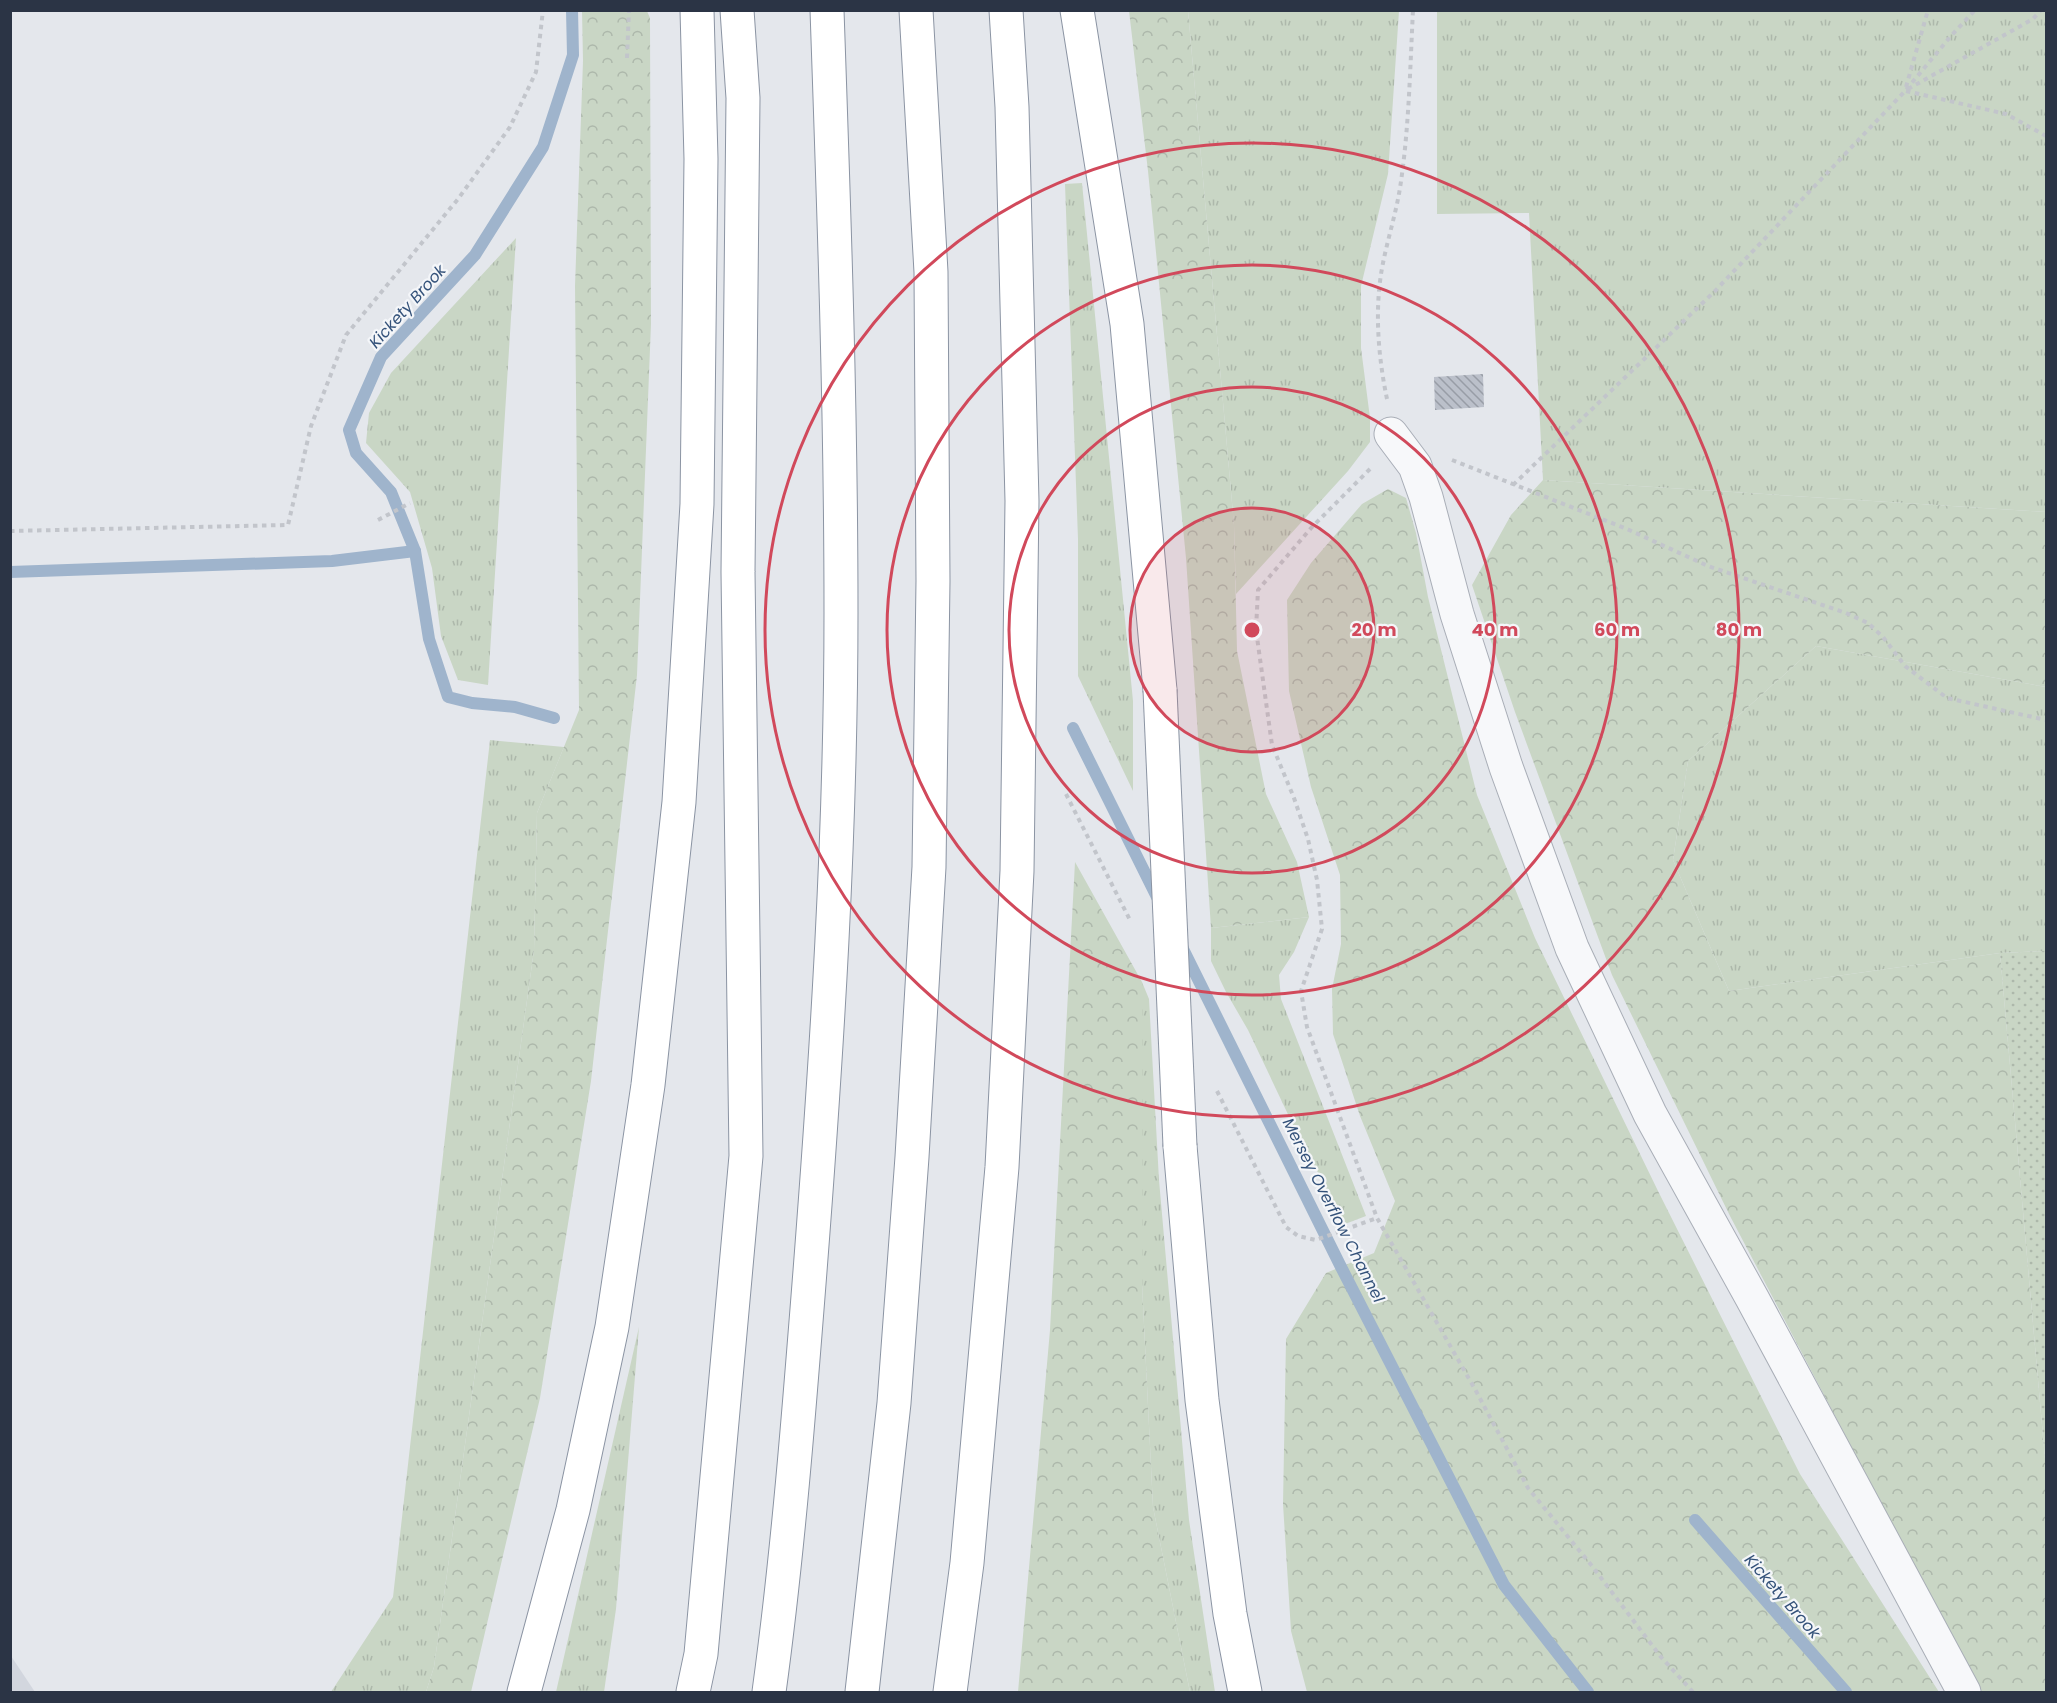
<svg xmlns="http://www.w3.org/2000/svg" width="2057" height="1703" viewBox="0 0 2057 1703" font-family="Poppins,sans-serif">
<defs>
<pattern id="grass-tufts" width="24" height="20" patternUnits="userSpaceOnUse" patternTransform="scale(1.5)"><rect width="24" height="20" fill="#c9d6c5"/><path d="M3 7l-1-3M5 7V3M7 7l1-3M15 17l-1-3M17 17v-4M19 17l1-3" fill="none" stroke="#adb8ab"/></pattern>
<pattern id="forest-crowns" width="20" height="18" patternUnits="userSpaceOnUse" patternTransform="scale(1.5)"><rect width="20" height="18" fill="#c9d6c5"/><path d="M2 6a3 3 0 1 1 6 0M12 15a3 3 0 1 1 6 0" fill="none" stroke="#adb8ab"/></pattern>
<pattern id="park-dots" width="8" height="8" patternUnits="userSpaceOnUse" patternTransform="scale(1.5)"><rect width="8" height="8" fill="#c9d6c5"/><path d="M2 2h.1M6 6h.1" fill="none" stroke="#adb8ab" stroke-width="1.8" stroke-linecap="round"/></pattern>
<pattern id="building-back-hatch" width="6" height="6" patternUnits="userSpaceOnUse" patternTransform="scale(1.5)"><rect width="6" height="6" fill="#bbc0ca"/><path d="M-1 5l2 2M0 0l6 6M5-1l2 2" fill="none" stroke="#989da6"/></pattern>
</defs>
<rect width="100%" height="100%" fill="#e4e7ec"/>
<!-- built -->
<polygon fill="#d2d6de" points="10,1656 11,1656 35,1692 11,1692"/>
<!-- grass -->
<g fill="url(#grass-tufts)">
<polygon points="1188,11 1399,11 1388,174 1361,286 1361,348 1370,418 1370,442 1348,471 1236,594 1234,525"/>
<polygon points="1437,11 2046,11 2046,512 1543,480 1529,213 1437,214"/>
<polygon points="1082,183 1133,701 1133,791 1078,676 1078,539 1065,184"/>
<polygon points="516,238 488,685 458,680 441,636 432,568 410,492 366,443 369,413 391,373"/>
<polygon points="1816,646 2046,687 2046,951 2000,953 1729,991 1673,860 1688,761"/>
<polygon points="490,740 564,747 537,813 534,950 434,1667 426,1692 331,1692 393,1597"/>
<polygon points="1309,917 1294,952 1279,975 1281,999 1366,1216 1345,1224 1294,1127 1248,1030 1226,992 1211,961 1211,928"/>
<polygon points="1142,982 1149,999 1159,1180 1189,1520 1215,1692 1190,1692 1153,1507 1142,1284"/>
<polygon points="639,1327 616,1609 604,1692 556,1692"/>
</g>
<!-- forest -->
<g fill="url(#forest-crowns)">
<polygon points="582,11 647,11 650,18 651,324 637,675 591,1081 540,1398 471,1692 426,1692 434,1667 534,950 537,813 579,710 575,286 583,61"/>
<polygon points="1129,11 1188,11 1234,525 1237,651 1266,794 1297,862 1309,917 1211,928 1186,558 1148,171"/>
<polygon points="1543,480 2046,512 2046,687 1816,646 1688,761 1673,860 1729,991 2000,953 2046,1470 2046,1692 1980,1692 1730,1216 1612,975 1515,712 1472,585 1511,515"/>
<polygon points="1388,489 1406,498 1416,533 1428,597 1477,795 1535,938 1659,1193 1800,1474 1939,1692 1307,1692 1291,1631 1283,1504 1286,1339 1326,1273 1374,1253 1395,1201 1360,1116 1333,1034 1332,989 1341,944 1340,875 1311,787 1289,691 1287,600 1311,563 1362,504"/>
<polygon points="1075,862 1142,982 1142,1284 1153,1507 1190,1692 1018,1692 1050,1330"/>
</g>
<!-- park -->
<polygon fill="url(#park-dots)" points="2046,951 2046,1470 2000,953"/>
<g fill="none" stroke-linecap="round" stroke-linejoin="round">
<!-- stream -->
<g stroke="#9fb4cc" stroke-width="12">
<polyline points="10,572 332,561 415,551"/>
<polyline points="554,718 515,707 472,703 448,697 429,639 415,551 391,492 356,453 349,430 381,357 475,255 543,147 573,55 572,10"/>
<polyline points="1073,728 1158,899"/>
<polyline points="1182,947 1340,1265 1504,1585 1588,1692"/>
<polyline points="1695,1520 1846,1692"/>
</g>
</g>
<!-- building -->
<polygon fill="url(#building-back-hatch)" points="1483,374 1484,407 1435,410 1434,377"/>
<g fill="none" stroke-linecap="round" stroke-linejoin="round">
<!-- minor casing -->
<g stroke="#a9aeb7" stroke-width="35">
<polyline id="minor" points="1391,434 1415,466 1426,497 1457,614 1506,767 1572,948 1650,1114 1752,1298 1964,1692"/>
</g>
<!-- highway casing -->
<g stroke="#8b94a3" stroke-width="35">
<g id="highway">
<polyline points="1077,10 1127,324 1160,690"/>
<polyline points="1180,1146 1202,1400 1230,1614 1245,1692"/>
<polyline points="524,1692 573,1510 612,1327 648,1085 679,802 697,504 701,159 697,10"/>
<polyline points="693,1692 701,1654 746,1156 738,572 743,98 737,10"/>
<path d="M769,1692C788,1553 799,1412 810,1271C827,1052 841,832 841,612C841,411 834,211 827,10"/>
<polyline points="862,1692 894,1403 912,1157 929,867 933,581 931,272 916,10"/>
<polyline points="950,1692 967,1563 1002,1167 1017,871 1022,501 1012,107 1006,10"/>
</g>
</g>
<!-- path -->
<g stroke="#c2c5cb" stroke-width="4" stroke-dasharray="4.5 4.5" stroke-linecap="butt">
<polyline points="627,58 629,10"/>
<polyline points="1906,87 1928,10"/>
<polyline points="1908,89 2033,19 2041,10"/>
<polyline points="1906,91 2006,114 2046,136"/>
<path d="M1387,399C1378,356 1374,307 1383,263C1388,238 1396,213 1400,188C1409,130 1410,69 1413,10"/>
<polyline points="1452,460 1627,529 1708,566 1846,613 1868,623 1883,637 1905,666 1947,698 2046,720"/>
<polyline points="1370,469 1312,527 1258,590 1256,630 1272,745 1294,798 1308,839 1317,880 1322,929 1301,991 1307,1027 1377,1218 1476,1391 1528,1488 1592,1566 1661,1657 1693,1692"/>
<polyline points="1513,485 1715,291 1905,91 1951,36 1975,10"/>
<polyline points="378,520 410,503"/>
<polyline points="10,531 288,525 311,426 346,335 458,199 510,127 536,72 543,10"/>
<polyline points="1066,794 1131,922"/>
<polyline points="1217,1091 1286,1227 1298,1236 1316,1240 1377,1218"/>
</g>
<!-- minor -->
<use href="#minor" stroke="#f7f8fa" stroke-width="33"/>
<!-- highway -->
<use href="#highway" stroke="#fff" stroke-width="33"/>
<!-- highway-bridge casing -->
<g stroke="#8b94a3" stroke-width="35" stroke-linecap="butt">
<polyline id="highway-bridge" points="1160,690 1180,1146"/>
</g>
<!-- highway-bridge -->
<use href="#highway-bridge" stroke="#fff" stroke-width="33"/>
</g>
<!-- distance rings -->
<circle cx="1252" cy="630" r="122" fill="#d1495b" fill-opacity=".12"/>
<g fill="none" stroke="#d1495b" stroke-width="3">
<circle cx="1252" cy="630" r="122"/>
<circle cx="1252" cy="630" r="243"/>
<circle cx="1252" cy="630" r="365"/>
<circle cx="1252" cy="630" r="487"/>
</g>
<g text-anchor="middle" stroke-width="4.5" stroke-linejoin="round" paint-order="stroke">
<!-- water labels -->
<g font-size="16" font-style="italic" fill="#34527a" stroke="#f4f6f9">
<text transform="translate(407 306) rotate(-48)" y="6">Kickety Brook</text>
<text transform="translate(1334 1210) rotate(63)" y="6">Mersey Overflow Channel</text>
<text transform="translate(1783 1596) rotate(49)" y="6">Kickety Brook</text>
</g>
</g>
<circle cx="1252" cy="630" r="9" fill="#d1495b" stroke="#f4f6f9" stroke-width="3"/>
<g font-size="18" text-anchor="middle" font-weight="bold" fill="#d1495b" stroke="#f4f6f9" stroke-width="4.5" stroke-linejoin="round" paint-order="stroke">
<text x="1374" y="636">20 m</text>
<text x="1495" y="636">40 m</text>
<text x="1617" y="636">60 m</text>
<text x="1739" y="636">80 m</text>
</g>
<!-- border -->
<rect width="2057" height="1703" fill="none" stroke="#2b3445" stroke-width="24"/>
</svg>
